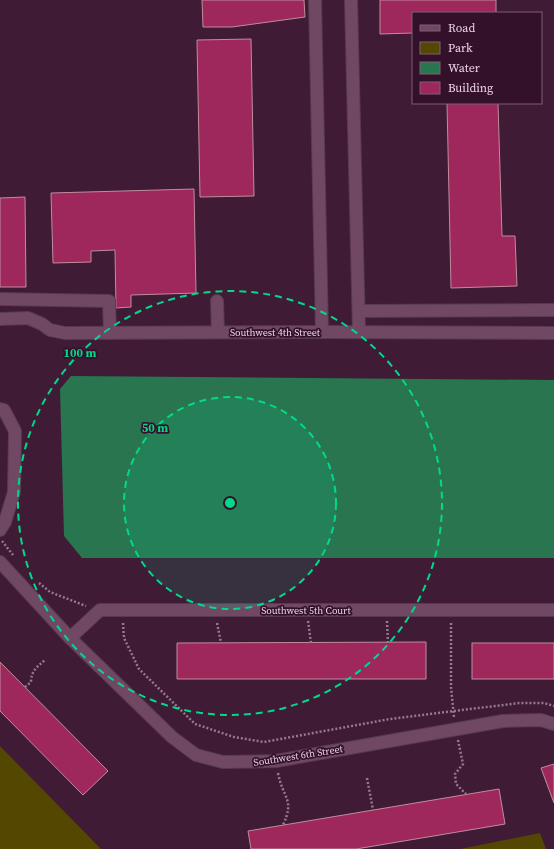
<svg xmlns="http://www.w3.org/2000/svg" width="554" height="849" viewBox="0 0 554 849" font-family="'Source Serif 4',serif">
<rect width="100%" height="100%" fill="#3f1b35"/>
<!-- green -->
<g fill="#534701">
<polygon points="0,746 101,849 0,849"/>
<polygon points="540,833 546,849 460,849"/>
</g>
<!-- water -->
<polygon fill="#287550" points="71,376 554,380 554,558 82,558 64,536 60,389"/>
<!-- building -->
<g fill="#9e275b" stroke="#c18c9d">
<polygon points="202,0 304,0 305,17 232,27 203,27"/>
<polygon points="380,0 496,0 496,13 413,13 413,33 380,34"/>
<polygon points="251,39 254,196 200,197 197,40"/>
<polygon points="447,103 498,103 502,236 515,236 517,286 451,288"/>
<polygon points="194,189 196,293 131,295 131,307 116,308 115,250 91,251 91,262 53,263 51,193"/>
<polygon points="25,197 26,287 0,287 0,198"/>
<polygon points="426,642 426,679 177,679 177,643"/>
<rect x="472" y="643" width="82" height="36"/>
<polygon points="0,662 108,771 83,795 0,711"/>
<polygon points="554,764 554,803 541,768"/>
<polygon points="499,789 505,824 356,849 251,849 248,831"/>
</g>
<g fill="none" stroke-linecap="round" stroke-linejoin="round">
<!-- minor casing -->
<g stroke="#583a50" stroke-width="14">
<g id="minor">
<polyline points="315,0 322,332"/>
<polyline points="351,0 359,332"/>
<polyline points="0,299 109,301 110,333"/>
<polyline points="217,301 218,332"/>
<polyline points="359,311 554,310"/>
<polyline points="0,319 28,318 42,324 50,330 65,333 322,332 554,333"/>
<polyline points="0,409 4,410 15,431 14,492 5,522 0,530"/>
<polyline points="0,562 70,638 172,737 196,755 223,762 276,761 503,721 541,720 554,724"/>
<polyline points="70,638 100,610 554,610"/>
</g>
</g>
<!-- path -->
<g stroke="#97798e" stroke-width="2.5" stroke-dasharray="2 2" stroke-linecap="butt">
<polyline points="2,541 13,555"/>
<polyline points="39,583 50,592 86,606"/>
<polyline points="308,621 311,643"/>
<polyline points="387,621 388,643"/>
<polyline points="123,623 124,638 139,669 195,724 234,737 264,742 390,719 519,703 544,703 554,706"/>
<polyline points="217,623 221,643"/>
<polyline points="451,623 451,687 454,717"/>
<path d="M25,687L31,682C31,671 37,667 45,660"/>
<polyline points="458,740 463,764 455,774 456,784 466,794"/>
<path d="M278,773C283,799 295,799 283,825"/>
<polyline points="367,778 373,810"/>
</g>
<!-- minor -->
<use href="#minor" stroke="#704864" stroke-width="12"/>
</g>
<!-- distance rings -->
<circle cx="230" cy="503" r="106" fill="#01d98b" fill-opacity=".12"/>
<g fill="none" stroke="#01d98b" stroke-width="2" stroke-dasharray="7 5">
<circle cx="230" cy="503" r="106"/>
<circle cx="230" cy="503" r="212"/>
</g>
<g text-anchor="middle" stroke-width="3.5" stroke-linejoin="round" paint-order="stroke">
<!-- street labels -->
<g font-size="10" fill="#edd5e5" stroke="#34112b">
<text x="275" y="336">Southwest 4th Street</text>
<text x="306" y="614">Southwest 5th Court</text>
<text transform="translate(298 755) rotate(-9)" y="4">Southwest 6th Street</text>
</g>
</g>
<circle cx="230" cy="503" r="6" fill="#01d98b" stroke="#34112b" stroke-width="2"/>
<g font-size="12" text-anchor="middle" font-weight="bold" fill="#01d98b" stroke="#34112b" stroke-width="3.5" stroke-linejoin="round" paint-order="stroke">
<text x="80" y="357">100 m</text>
<text x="155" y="432">50 m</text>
</g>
<!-- legend -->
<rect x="412" y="12" width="130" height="92" fill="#34112b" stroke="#7e5f75"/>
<rect x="420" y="25" width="20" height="6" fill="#704864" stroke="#7e5f75"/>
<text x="448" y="32" font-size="12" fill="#edd5e5">Road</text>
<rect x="420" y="42" width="20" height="12" fill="#534701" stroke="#7e5f75"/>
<text x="448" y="52" font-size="12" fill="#edd5e5">Park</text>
<rect x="420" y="62" width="20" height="12" fill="#287550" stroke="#7e5f75"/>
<text x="448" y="72" font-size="12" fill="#edd5e5">Water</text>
<rect x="420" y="82" width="20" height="12" fill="#9e275b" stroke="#7e5f75"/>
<text x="448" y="92" font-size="12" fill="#edd5e5">Building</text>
</svg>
